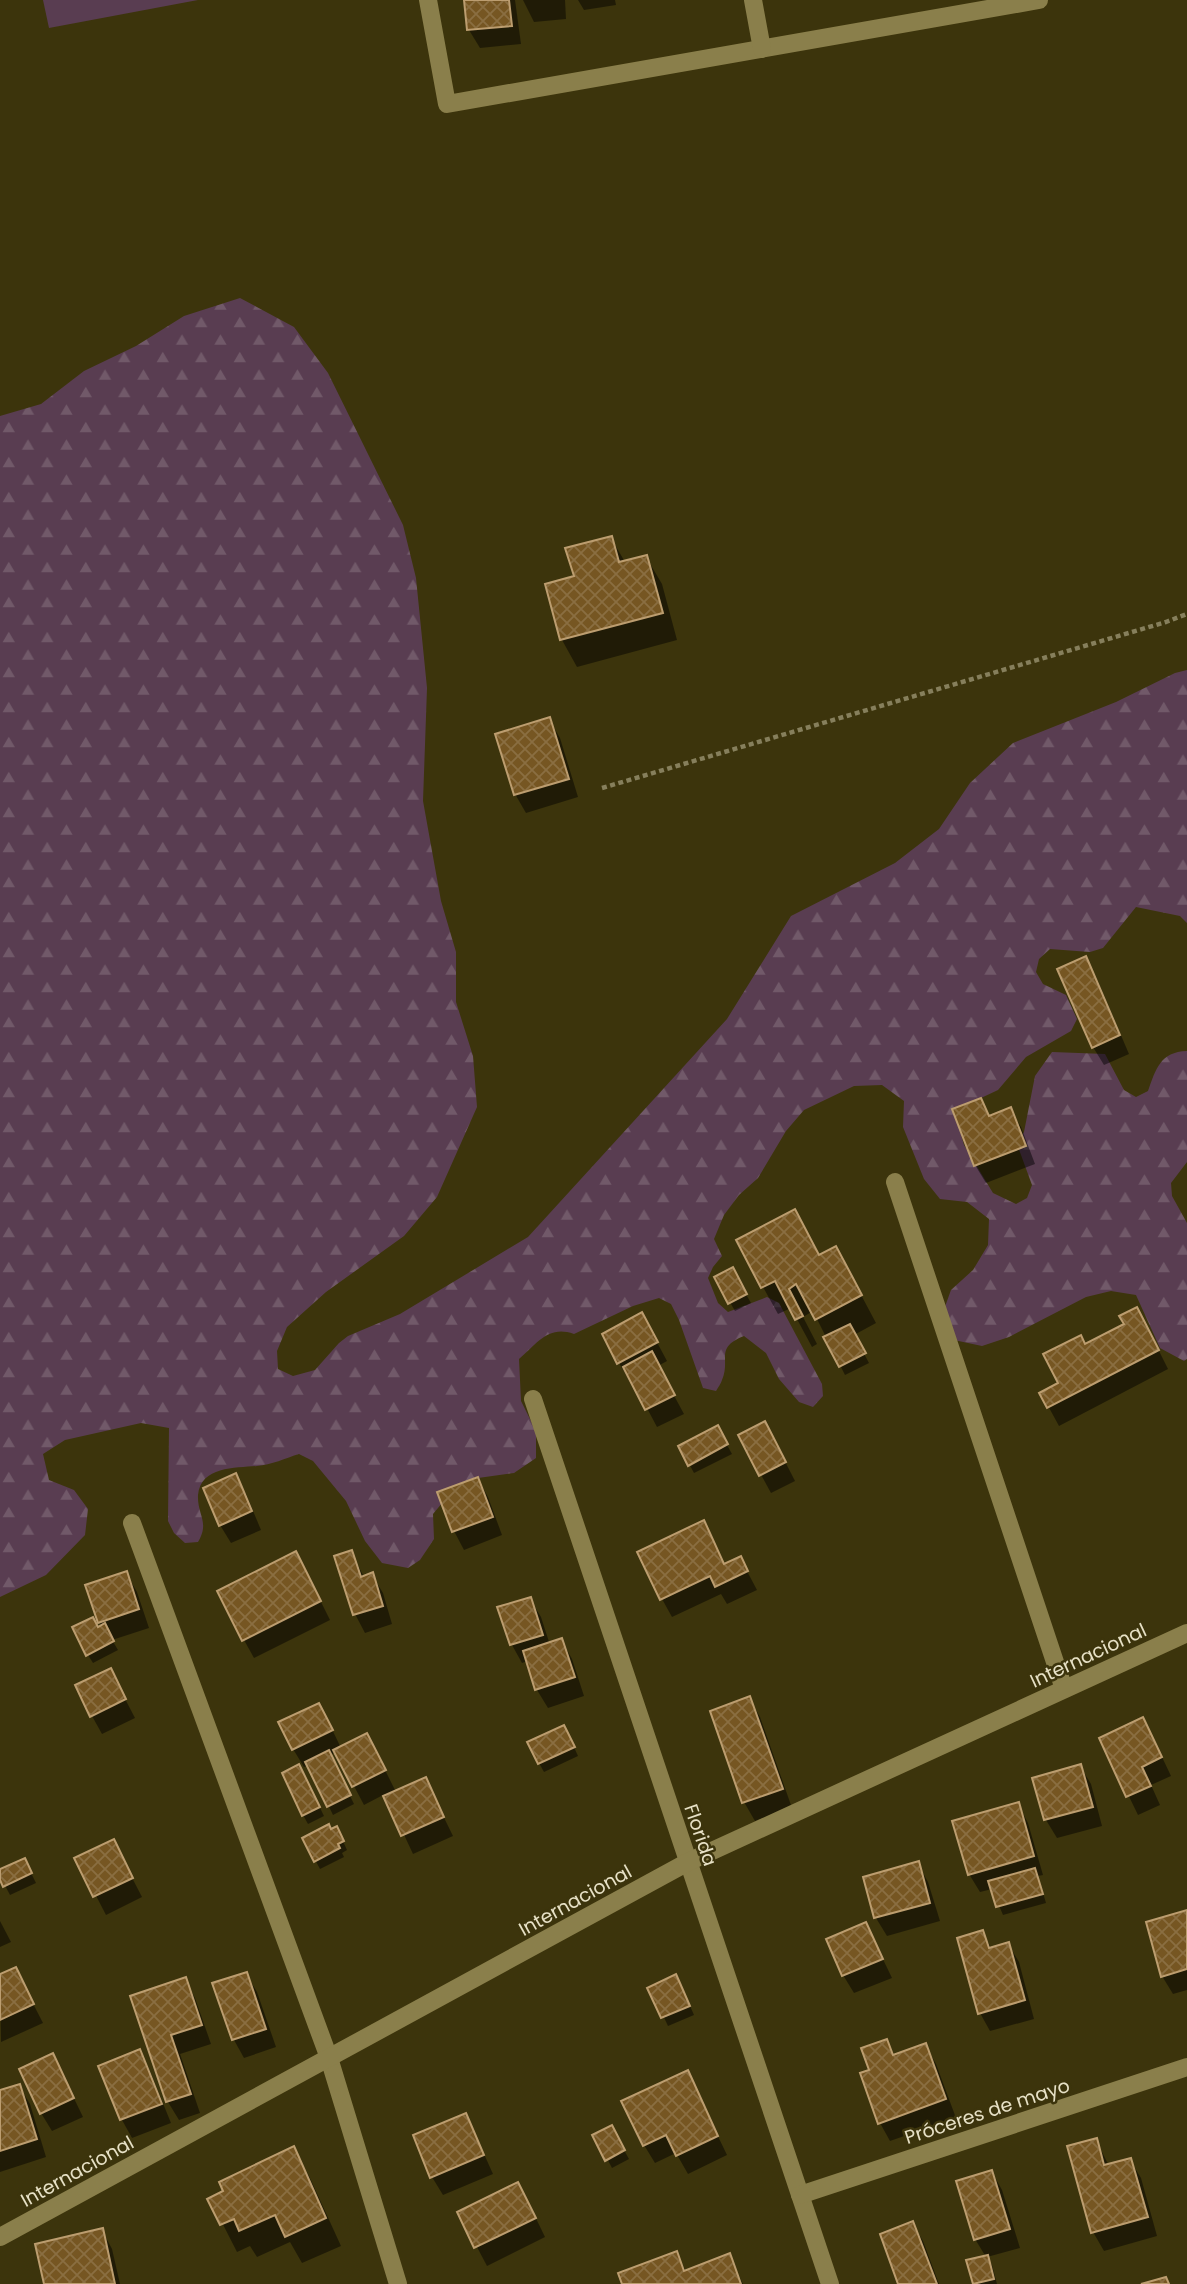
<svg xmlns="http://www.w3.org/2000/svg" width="1187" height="2284" viewBox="0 0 1187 2284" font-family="Poppins,sans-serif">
<defs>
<pattern id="forest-firs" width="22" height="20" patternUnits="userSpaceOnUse" patternTransform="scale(1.75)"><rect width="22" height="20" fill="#593d51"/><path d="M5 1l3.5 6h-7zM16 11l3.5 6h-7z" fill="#715969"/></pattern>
<pattern id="building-cross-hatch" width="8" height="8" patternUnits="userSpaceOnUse" patternTransform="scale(1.75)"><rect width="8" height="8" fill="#765622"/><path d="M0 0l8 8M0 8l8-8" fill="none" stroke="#8a6e41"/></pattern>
</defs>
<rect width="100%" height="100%" fill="#3c340c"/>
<!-- forest -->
<path fill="url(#forest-firs)" d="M240,298L294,327L328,373L403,525L416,578L427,688L423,801L441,901L456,952V1002L473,1056L477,1107L437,1197L404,1236L326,1292L287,1327L277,1351L278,1369L293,1376L315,1370L339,1343L348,1336L400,1314L528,1237L727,1019L791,916L895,863L939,829L970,783L1013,743L1116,702L1175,673L1187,670V923L1180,916L1136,907L1103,948L1090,952L1050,949L1039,959L1036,972L1043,984L1066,995L1077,1019L1071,1031L1026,1057L998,1090L964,1106L960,1131L964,1145L993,1193L1016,1204L1027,1198L1032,1185L1017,1144L1024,1132L1035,1076L1052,1052L1105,1054L1124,1090L1136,1097L1148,1091C1156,1069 1160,1052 1187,1051V1162L1171,1183L1172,1196L1187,1223V1359L1184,1361L1160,1348L1136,1295L1111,1291L1086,1297L1009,1337L982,1346L954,1340L942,1315L951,1290L973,1270L988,1245L989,1219L967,1202L940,1199L924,1179L903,1127L904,1101L882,1085L854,1086L804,1110L786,1131L758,1178L739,1195L724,1215L714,1239L722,1256L713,1267L708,1278L718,1303L728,1312L767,1297L779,1303L822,1384L823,1396L813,1407L799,1402L779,1379L766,1353L744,1336C714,1348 731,1359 722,1380C721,1384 718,1387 716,1391L703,1388L679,1320L671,1304L659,1298L633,1306L574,1334C548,1325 538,1343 519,1359L521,1401L536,1431V1458L514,1473L478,1478L452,1491L433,1514L434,1539L420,1560L408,1568L382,1563L365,1541L346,1501L313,1461L299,1454C286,1458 271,1465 257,1466C236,1468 201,1466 198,1495C197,1515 210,1522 198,1542L185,1543L174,1533L168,1521L169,1428L141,1423L65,1440L43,1454L49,1480L74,1490L88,1509L85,1535L46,1575L0,1597V416L41,404L84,371L136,346L184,316Z"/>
<!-- pitch -->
<polygon fill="#593d51" points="43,0 198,0 49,28"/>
<!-- shadow -->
<g fill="#0007">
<polygon points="466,0 515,0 521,44 480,48 469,30"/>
<polygon points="523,0 565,0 566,19 534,22"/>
<polygon points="578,0 615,0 616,5 584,10"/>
<polygon points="611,538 625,562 646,557 662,584 677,640 577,667 562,640 576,578"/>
<polygon points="549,719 560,738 578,797 526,813 515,794"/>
<polygon points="1085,959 1096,977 1129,1054 1104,1065 1093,1047"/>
<polygon points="980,1100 990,1117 1010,1109 1021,1127 1035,1164 986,1183 975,1165"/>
<polygon points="820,1257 851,1276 876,1323 854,1335 869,1363 845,1375 813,1311 803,1317 817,1344 812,1347 791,1308 778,1314 763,1287"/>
<polygon points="732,1270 751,1303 735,1311 716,1278"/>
<polygon points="1147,1327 1168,1369 1059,1426 1041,1393 1061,1384 1085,1346"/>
<polygon points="652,1333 667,1361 658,1366 684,1414 657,1427 632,1380 630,1381 619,1363"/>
<polygon points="717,1427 732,1454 694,1473 680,1447"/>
<polygon points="740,1436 775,1442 795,1481 771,1493"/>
<polygon points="235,1476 246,1494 261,1530 231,1543 220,1525"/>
<polygon points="478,1479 488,1497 502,1535 464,1550 454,1531"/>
<polygon points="703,1523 725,1566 740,1558 757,1590 727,1604 721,1594 672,1617 662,1599"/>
<polygon points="351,1552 364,1577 372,1575 383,1593 392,1624 365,1633 355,1614"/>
<polygon points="306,1572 330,1620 254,1658 244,1640"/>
<polygon points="126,1573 137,1592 149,1628 112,1640 118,1650 93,1663 88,1655 98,1629 102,1627 99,1622"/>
<polygon points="530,1599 541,1617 550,1645 562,1641 572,1659 584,1696 548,1708 537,1690 528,1661 522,1663 512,1645 500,1608"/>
<polygon points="110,1670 135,1718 102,1734 92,1716"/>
<polygon points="749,1698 760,1717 792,1808 755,1821 744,1802"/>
<polygon points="329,1723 341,1748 377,1754 396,1792 425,1779 453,1836 413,1854 385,1794 364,1805 336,1752 330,1755 354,1804 333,1815 309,1765 304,1767 293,1749"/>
<polygon points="569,1736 578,1756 544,1772 539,1763"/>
<polygon points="1153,1738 1171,1776 1151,1785 1160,1805 1138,1815 1101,1739"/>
<polygon points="1080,1766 1091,1784 1102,1826 1057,1838 1046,1820 1035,1779"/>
<polygon points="304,1775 324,1816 308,1824 303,1815"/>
<polygon points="1018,1804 1028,1823 1043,1875 1038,1876 1046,1903 1003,1915 992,1889 980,1892 969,1874"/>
<polygon points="341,1837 347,1850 342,1853 344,1857 320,1869 304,1839"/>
<polygon points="113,1841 142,1897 106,1915 77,1859"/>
<polygon points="918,1864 928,1882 940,1921 887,1936 876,1918 865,1878"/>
<polygon points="29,1869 36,1883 10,1895 0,1876 0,1871"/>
<polygon points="1187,1912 1187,1990 1173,1994 1162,1976"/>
<polygon points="0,1921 11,1942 0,1947"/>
<polygon points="866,1924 892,1978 854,1993 843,1975"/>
<polygon points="982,1932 992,1949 1008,1944 1019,1962 1034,2019 990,2031 980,2013"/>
<polygon points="246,1974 257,1992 276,2047 244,2058 234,2040 215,1984"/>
<polygon points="0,1976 25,1988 43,2023 1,2042"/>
<polygon points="185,1979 195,1998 211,2044 180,2054 200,2113 179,2120 168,2102 132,1997"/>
<polygon points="681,1985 694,2015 668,2026 650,1988"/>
<polygon points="886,2041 895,2057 926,2046 936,2064 956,2118 890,2141 880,2123 871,2071"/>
<polygon points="139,2051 149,2069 171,2123 132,2138 122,2120 100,2067"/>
<polygon points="53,2055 83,2117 52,2131 41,2113"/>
<polygon points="687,2072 727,2155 688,2174 676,2153 655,2163 644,2145"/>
<polygon points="19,2086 30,2104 46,2157 0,2172 0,2092"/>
<polygon points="465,2115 475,2134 493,2174 443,2195 432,2177"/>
<polygon points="611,2127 629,2159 612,2168 595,2136"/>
<polygon points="1096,2140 1109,2166 1130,2160 1141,2178 1157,2236 1104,2251 1093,2232"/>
<polygon points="293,2149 309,2176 341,2246 302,2263 290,2242 257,2257 250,2246 237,2252 210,2199"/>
<polygon points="992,2172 1002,2190 1020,2248 987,2257 992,2265 997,2284 974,2284 968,2262 986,2257 975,2239"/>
<polygon points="528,2202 545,2237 487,2266 459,2213"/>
<polygon points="912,2223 923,2241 939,2284 900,2284"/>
<polygon points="102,2230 112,2249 120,2284 45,2284"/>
<polygon points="676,2253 686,2271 729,2255 743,2284 624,2284"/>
</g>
<!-- building -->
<g fill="url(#building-cross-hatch)" stroke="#bc9d6f" stroke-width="2">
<polygon points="464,0 509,0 512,26 467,30"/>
<polygon points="612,536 619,562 647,555 663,613 560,640 545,584 574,576 565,548"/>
<polygon points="550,717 569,779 514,795 495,734"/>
<polygon points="1086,956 1120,1035 1092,1048 1057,969"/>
<polygon points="981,1098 989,1116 1011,1107 1026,1146 974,1166 952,1109"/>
<polygon points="795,1209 819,1255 836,1246 862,1295 815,1320 796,1284 789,1289 803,1316 795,1320 775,1281 761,1288 736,1240"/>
<polygon points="733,1267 747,1294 728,1304 714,1277"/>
<polygon points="1137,1307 1159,1350 1047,1408 1039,1393 1058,1383 1043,1354 1081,1335 1085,1344 1124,1324 1119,1316"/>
<polygon points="642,1312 658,1342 617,1364 602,1334"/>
<polygon points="850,1324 866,1353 839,1367 823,1337"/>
<polygon points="652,1351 675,1395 645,1410 623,1367"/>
<polygon points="765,1421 786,1462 759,1476 738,1435"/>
<polygon points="718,1425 728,1444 688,1466 678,1446"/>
<polygon points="236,1473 252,1511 219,1526 203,1488"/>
<polygon points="478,1477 493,1517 452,1532 437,1492"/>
<polygon points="704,1520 724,1564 741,1556 748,1571 715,1587 710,1576 660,1600 637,1552"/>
<polygon points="352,1550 361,1577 373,1572 383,1606 353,1615 334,1556"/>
<polygon points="296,1551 321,1601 242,1641 217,1591"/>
<polygon points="127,1571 139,1609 98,1623 85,1585"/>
<polygon points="531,1597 543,1635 510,1645 497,1607"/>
<polygon points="93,1617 98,1627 105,1623 114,1641 86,1656 72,1627"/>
<polygon points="562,1638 575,1677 535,1690 523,1651"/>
<polygon points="111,1668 126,1699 90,1717 75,1685"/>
<polygon points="750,1696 783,1789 742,1803 710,1711"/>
<polygon points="319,1703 333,1730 292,1750 278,1722"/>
<polygon points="1143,1717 1162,1757 1142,1767 1151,1786 1126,1797 1099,1738"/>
<polygon points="564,1725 575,1747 538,1764 527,1742"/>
<polygon points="367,1733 386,1770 352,1787 333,1750"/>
<polygon points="329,1750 351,1795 327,1807 305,1762"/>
<polygon points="299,1764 320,1807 302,1816 282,1773"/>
<polygon points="1081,1764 1093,1807 1044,1820 1032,1778"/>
<polygon points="426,1777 444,1817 401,1836 383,1796"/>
<polygon points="1019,1802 1034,1856 968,1875 952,1821"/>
<polygon points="329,1824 331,1829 337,1826 344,1841 338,1844 340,1848 314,1862 302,1838"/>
<polygon points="114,1839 133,1878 93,1897 74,1858"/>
<polygon points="25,1858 32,1873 3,1887 0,1880 0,1869"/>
<polygon points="919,1861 930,1903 874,1918 863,1877"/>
<polygon points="1035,1868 1043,1894 996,1907 988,1881"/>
<polygon points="1187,1910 1187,1969 1161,1977 1146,1922"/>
<polygon points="866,1922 883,1959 842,1976 826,1939"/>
<polygon points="983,1930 989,1948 1009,1942 1025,2000 978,2014 957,1938"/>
<polygon points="16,1967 34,2004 0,2020 0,1974"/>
<polygon points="247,1972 266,2029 232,2040 212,1983"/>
<polygon points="676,1974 690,2006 661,2018 647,1988"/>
<polygon points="186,1977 202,2025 171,2035 191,2094 166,2102 130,1996"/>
<polygon points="887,2039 893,2055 926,2043 946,2099 878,2124 860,2073 869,2070 861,2048"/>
<polygon points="140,2049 162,2104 120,2120 98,2066"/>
<polygon points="53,2053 74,2098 40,2114 19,2069"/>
<polygon points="688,2070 718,2136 676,2156 666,2135 643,2146 621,2101"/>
<polygon points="20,2084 37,2139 0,2151 0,2090"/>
<polygon points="466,2113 484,2155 430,2178 413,2135"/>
<polygon points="612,2125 625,2150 605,2161 592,2135"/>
<polygon points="1097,2138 1104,2165 1131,2158 1148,2217 1091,2233 1067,2146"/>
<polygon points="294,2146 326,2218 285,2237 275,2215 239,2231 234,2219 220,2225 207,2199 223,2191 219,2182"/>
<polygon points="992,2170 1010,2229 974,2240 956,2181"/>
<polygon points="518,2182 536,2218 474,2248 457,2212"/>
<polygon points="913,2221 937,2284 898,2284 880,2234"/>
<polygon points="103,2228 115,2284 44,2284 35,2244"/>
<polygon points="677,2251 684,2271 730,2253 741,2284 622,2284 618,2273"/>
<polygon points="988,2255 994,2279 973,2284 966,2260"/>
<polygon points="1166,2277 1169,2284 1141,2284"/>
</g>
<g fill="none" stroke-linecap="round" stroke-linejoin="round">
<!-- path -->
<polyline stroke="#867f5c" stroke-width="4.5" stroke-dasharray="5 3.5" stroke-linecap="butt" points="602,788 1166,622 1187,614"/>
<!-- minor -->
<g stroke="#8a7f4b" stroke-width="18">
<polyline points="428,0 447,104 1039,0"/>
<polyline points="753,0 762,49"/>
<polyline points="895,1182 1064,1689"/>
<polyline points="533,1399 830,2284"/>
<polyline points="132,1523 329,2058 398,2284"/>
<polyline points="800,2195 1187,2067"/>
<polyline points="0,2237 688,1862 1187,1633"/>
</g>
</g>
<g text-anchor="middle" stroke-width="5" stroke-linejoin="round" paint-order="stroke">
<!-- street labels -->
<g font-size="19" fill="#e7e1c6" stroke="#3c340c">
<text transform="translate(1088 1655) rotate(-25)" y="7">Internacional</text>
<text transform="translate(701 1835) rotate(71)" y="7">Florida</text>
<text transform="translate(575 1900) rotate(-29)" y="7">Internacional</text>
<text transform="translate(987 2111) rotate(-18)" y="7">Próceres de mayo</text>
<text transform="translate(77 2171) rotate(-29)" y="7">Internacional</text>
</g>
</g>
</svg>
